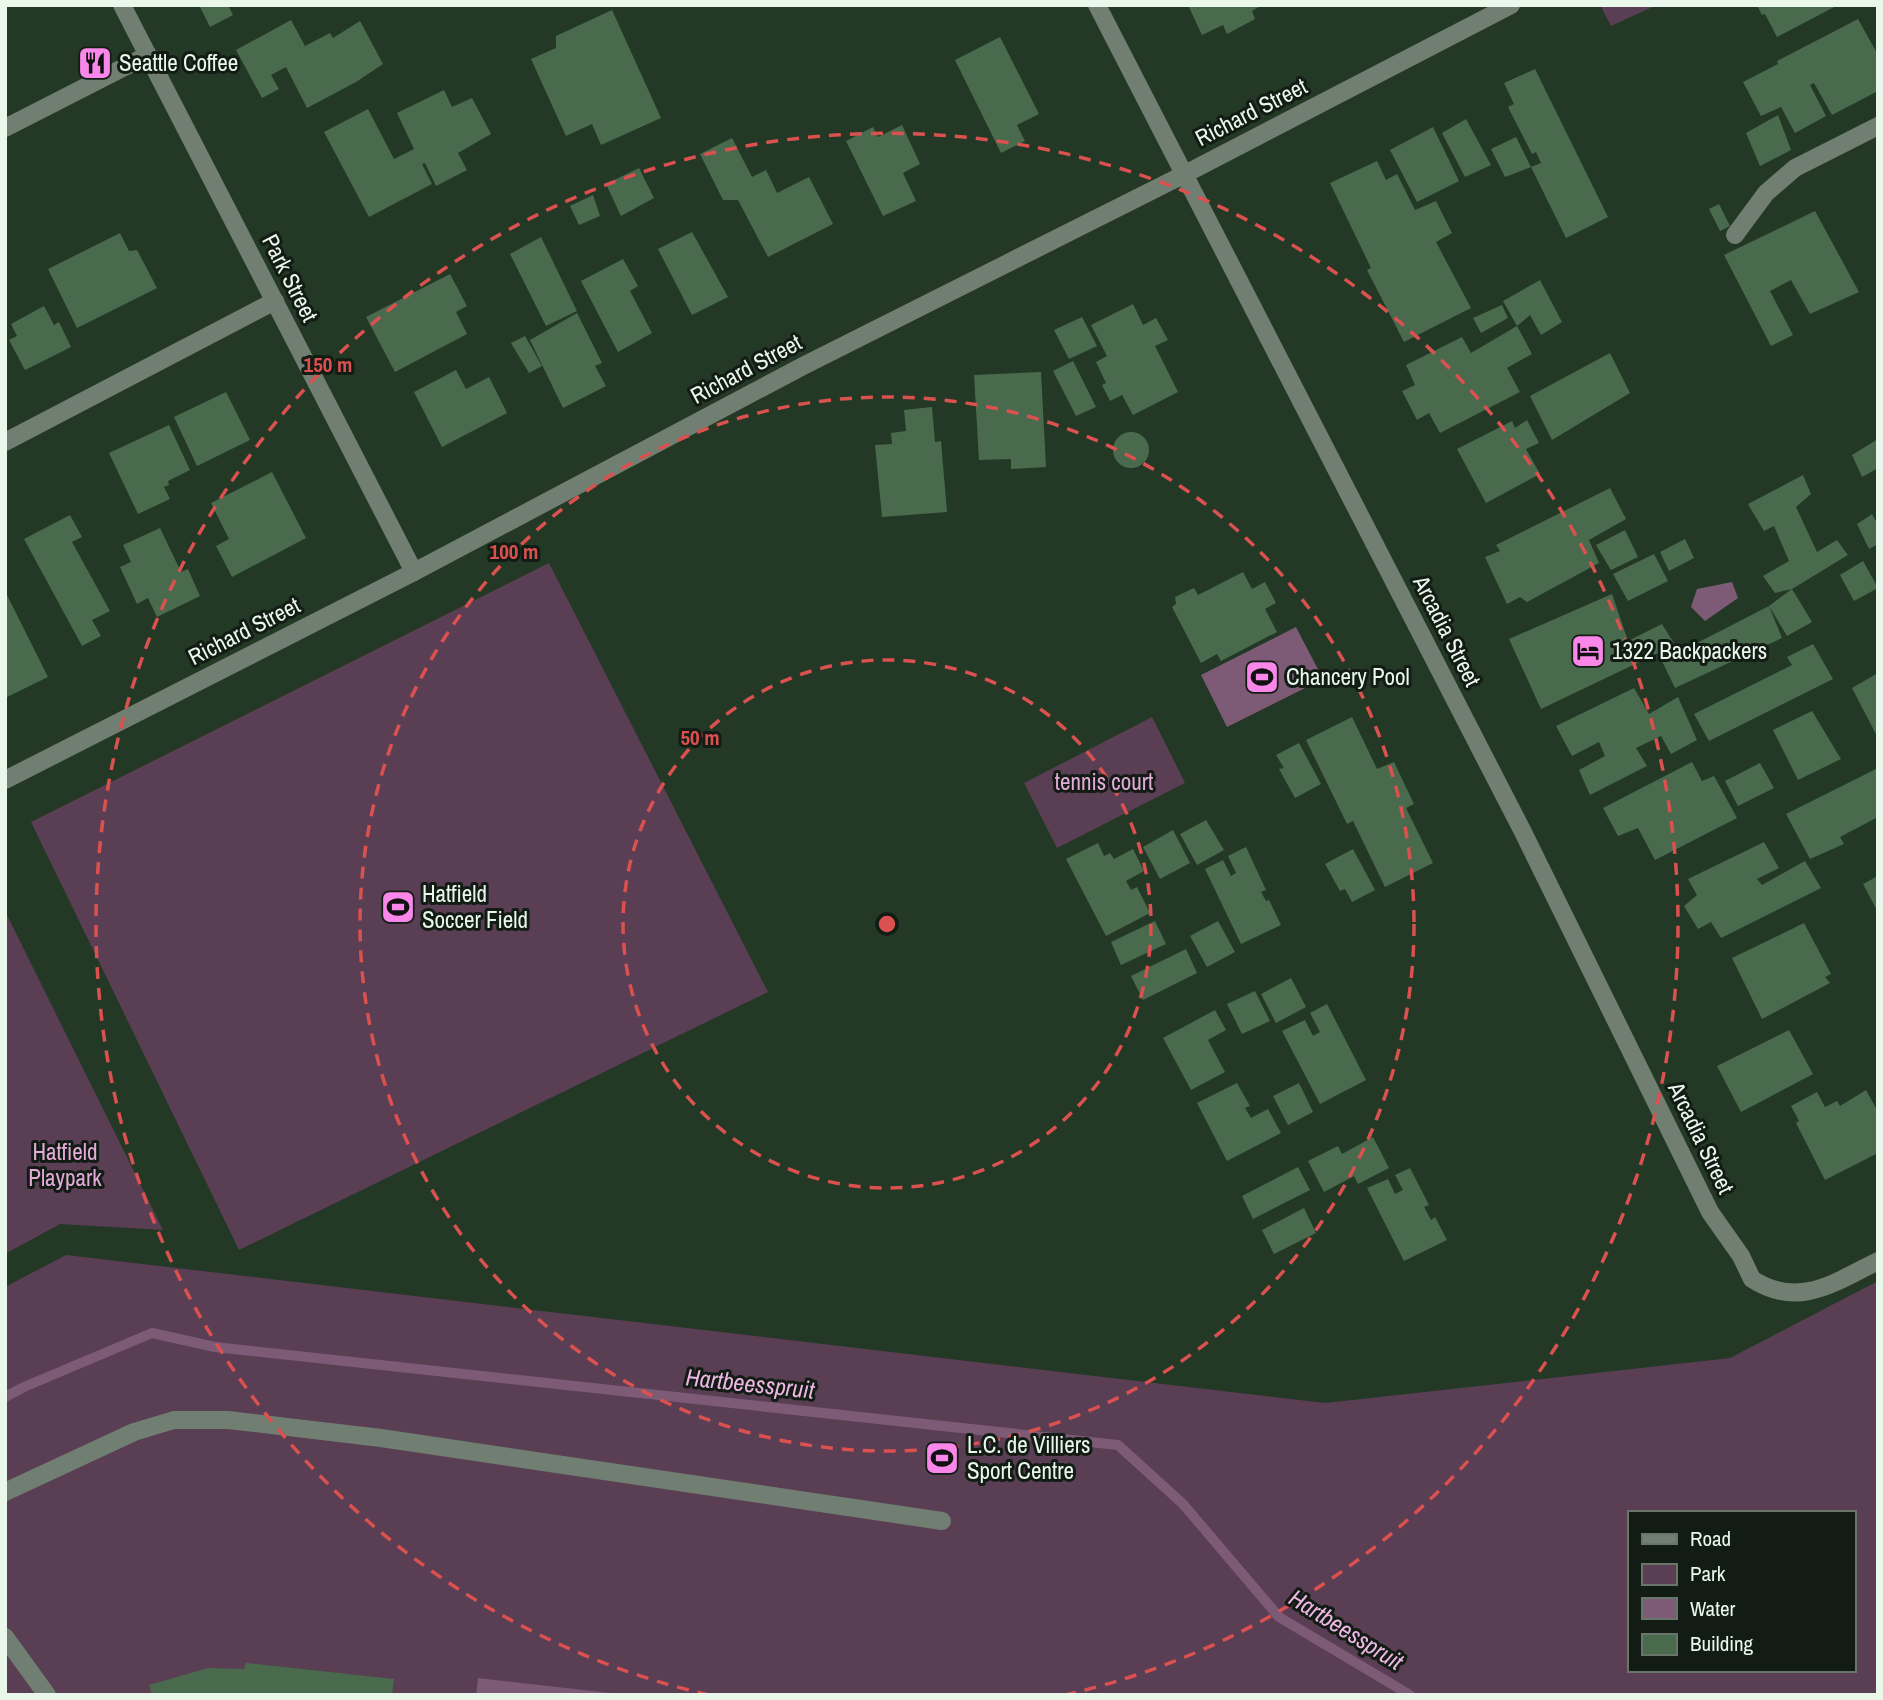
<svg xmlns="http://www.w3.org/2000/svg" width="1883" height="1700" viewBox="0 0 1883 1700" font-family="'Archivo Narrow',sans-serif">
<rect width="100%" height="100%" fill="#233825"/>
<!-- green -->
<g fill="#593e54" fill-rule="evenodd">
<polygon points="1600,5 1657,5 1611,26"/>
<polygon points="549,563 768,992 239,1250 31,822"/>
<polygon points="1152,717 1185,783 1057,848 1024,783"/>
<polygon points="5,911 163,1230 60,1224 5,1254"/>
<path d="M66,1255L1325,1403L1730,1358L1878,1281V1695H5V1287ZM1629,1513H1853V1670H1629Z"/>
</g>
<!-- water -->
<g fill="#7d5b77">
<polygon points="1732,582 1738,598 1705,621 1691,607 1697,589"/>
<polygon points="1296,627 1323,679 1227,727 1201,675"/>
<polygon points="478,1678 610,1693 610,1695 476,1695"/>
</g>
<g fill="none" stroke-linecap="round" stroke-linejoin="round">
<!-- stream -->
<polyline stroke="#7d5b77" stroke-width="10" points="5,1397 24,1387 152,1333 215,1347 1118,1445 1183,1504 1279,1617 1410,1695"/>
</g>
<!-- building -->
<g fill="#4a6a4d">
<polygon points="199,5 228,5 233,15 210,27"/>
<polygon points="1188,5 1262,5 1252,11 1255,19 1227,34 1223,25 1202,35"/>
<polygon points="1757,5 1838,5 1777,37 1765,14 1762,15"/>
<polygon points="612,10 661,118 601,145 592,124 566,136 531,59 556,48 556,36"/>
<polygon points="1858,19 1878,55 1878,91 1832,115 1814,83 1810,85 1826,116 1795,133 1781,107 1761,116 1743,82 1778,64 1777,61"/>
<polygon points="291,20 305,46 330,33 333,38 360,21 383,64 356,82 307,108 286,67 271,75 279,89 262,98 236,50"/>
<polygon points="1000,37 1039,114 1017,125 1025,141 1001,153 955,60"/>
<polygon points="1535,69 1608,217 1566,238 1531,167 1541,163 1536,152 1532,154 1508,107 1514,104 1504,83"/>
<polygon points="444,90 452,107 472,98 491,134 458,153 467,170 436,186 425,163 422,164 432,184 369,217 324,132 368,109 394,159 414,149 397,113"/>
<polygon points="1778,115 1791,150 1760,166 1746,133"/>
<polygon points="1466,119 1491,165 1465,177 1442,133"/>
<polygon points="902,125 920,164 903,173 916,201 883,216 846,141 873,127 878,137"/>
<polygon points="1433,127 1459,181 1417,202 1390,150"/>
<polygon points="1516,137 1531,167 1505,177 1491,149"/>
<polygon points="732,138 752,177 766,170 777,193 809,177 833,224 768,257 738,200 723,200 700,154"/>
<polygon points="1377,161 1386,180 1397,174 1415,210 1436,201 1452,233 1436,242 1471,308 1404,342 1367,270 1371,268 1330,183"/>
<polygon points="639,168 654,198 621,216 606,184"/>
<polygon points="593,195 600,216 579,225 570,206"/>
<polygon points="1719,204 1730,226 1720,231 1709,209"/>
<polygon points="1815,211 1859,292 1810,314 1791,280 1770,291 1793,335 1771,346 1724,255"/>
<polygon points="692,232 728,297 692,315 658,249"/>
<polygon points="120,233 129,251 137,250 157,288 77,328 48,269"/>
<polygon points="541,237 577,311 546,326 510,254"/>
<polygon points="623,259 638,286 630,291 652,333 618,352 581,281"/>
<polygon points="450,274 467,306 456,312 467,334 395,372 366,317"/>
<polygon points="1540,280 1562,322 1541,335 1530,315 1517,326 1503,301"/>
<polygon points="1133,304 1143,325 1156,318 1168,340 1155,346 1178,392 1133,415 1122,395 1110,401 1102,385 1106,383 1096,362 1107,356 1091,325"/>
<polygon points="1502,305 1508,318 1481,333 1473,318"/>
<polygon points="44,306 54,325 59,322 71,347 25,370 9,340 17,336 11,324"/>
<polygon points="577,313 602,363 595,366 606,386 563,408 530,340"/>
<polygon points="1082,317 1097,346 1069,359 1054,330"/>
<polygon points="1517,326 1532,354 1507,368 1520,392 1440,433 1429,413 1417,420 1402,391 1415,385 1406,365 1462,337 1471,353"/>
<polygon points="525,336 542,366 529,373 511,343"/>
<polygon points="1610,353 1630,393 1552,440 1530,396"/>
<polygon points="1073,361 1096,407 1076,416 1053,371"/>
<polygon points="456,370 466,389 489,377 507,413 442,447 414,392"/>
<polygon points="1041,372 1046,467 1011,469 1011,459 979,460 974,375"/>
<polygon points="226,392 250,440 197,466 174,417"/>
<polygon points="932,407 935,442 941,441 947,512 882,517 875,445 892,444 891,433 906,431 904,410"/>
<polygon points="1527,420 1539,443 1526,449 1540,474 1486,503 1457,449 1512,421 1515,428"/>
<polygon points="169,425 190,470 168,481 169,485 164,487 170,499 138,514 109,453"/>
<circle cx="1131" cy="450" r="18"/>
<polygon points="1878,439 1878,468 1862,477 1852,455"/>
<polygon points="272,472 306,538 232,577 216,546 229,539 211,503"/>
<polygon points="1803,475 1811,494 1796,507 1817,552 1837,540 1848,555 1792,589 1775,593 1763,576 1789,561 1774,526 1764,531 1748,504"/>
<polygon points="1610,488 1626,519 1589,540 1599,563 1527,602 1520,597 1507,604 1485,557 1500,551 1496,545"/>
<polygon points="1872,514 1878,525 1878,544 1869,549 1857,524"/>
<polygon points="70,515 82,537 72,542 110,611 92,620 101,636 82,646 24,539"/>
<polygon points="160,528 181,572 188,569 200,596 157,617 148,598 137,604 120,567 131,562 123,545"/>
<polygon points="1625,530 1638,557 1611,570 1596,545"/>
<polygon points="1685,539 1694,558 1669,571 1660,552"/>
<polygon points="1654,554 1668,581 1628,601 1613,574"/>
<polygon points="1863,561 1878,588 1854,601 1840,575"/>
<polygon points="1243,572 1252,589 1265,582 1276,603 1265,609 1277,632 1221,661 1217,654 1201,663 1172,607 1176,604 1175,597 1194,588 1198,595"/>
<polygon points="1792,589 1812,622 1787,636 1769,606 1782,638 1675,688 1662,661 1769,606"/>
<polygon points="5,591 48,677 5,698"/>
<polygon points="1612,594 1628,641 1662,624 1675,645 1541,709 1509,639"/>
<polygon points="1813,644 1833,679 1709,741 1694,714 1792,665 1787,657"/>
<polygon points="1878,673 1878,738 1852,688"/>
<polygon points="1634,688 1649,714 1678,697 1697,740 1671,754 1661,736 1636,748 1647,766 1590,795 1579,770 1605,756 1599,742 1572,756 1556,726"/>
<polygon points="1812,711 1841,759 1798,780 1773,730"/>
<polygon points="1352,717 1377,769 1394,762 1414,804 1406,808 1433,863 1385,887 1353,821 1347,824 1306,740"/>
<polygon points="1299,743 1321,784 1295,798 1279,769 1284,768 1276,755"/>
<polygon points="1692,762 1702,781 1714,776 1737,818 1655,860 1638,828 1618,836 1603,808"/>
<polygon points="1760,763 1774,788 1738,806 1725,781"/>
<polygon points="1878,768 1878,817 1840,837 1844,844 1810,859 1786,814"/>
<polygon points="1206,820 1224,850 1197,865 1180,834"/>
<polygon points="1173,830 1190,863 1160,879 1143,847"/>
<polygon points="1764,842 1779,868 1757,879 1762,885 1805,861 1821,888 1721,938 1711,922 1698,929 1684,906 1697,895 1688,879"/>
<polygon points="1098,843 1104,856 1110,853 1114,859 1133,849 1144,871 1126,881 1131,890 1137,887 1150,913 1106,936 1066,859"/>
<polygon points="1246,847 1266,890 1261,892 1266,901 1269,900 1281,925 1241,944 1205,869 1223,860 1231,876 1236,873 1228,856"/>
<polygon points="1353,849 1375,890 1352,902 1345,889 1340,891 1325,864"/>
<polygon points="1878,876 1878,912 1863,884"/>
<polygon points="1155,921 1166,944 1121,965 1111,942"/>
<polygon points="1218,921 1235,952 1207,967 1190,936"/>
<polygon points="1804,923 1831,974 1825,977 1830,983 1762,1019 1732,958"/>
<polygon points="1186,949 1197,973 1143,1000 1131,976"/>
<polygon points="1291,978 1306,1007 1276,1023 1261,994"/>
<polygon points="1255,991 1270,1021 1242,1034 1227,1004"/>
<polygon points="1327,1004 1366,1080 1320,1104 1282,1031 1305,1020 1313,1036 1320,1032 1310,1013"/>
<polygon points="1215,1010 1226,1030 1208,1040 1225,1072 1191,1090 1163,1038"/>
<polygon points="1789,1030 1813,1074 1741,1112 1717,1066"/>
<polygon points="1237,1083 1250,1106 1245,1108 1251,1118 1268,1109 1281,1133 1227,1161 1197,1103"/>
<polygon points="1299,1083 1313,1112 1288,1125 1273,1096"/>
<polygon points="1866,1090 1878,1112 1878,1153 1825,1180 1796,1123 1799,1121 1791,1106 1817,1092 1825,1107 1837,1101 1840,1106"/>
<polygon points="1373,1137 1389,1168 1358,1184 1354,1176 1324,1192 1308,1161 1338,1146 1342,1154"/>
<polygon points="1298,1167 1310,1190 1253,1219 1242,1196"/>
<polygon points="1410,1168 1429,1205 1424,1207 1431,1220 1435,1217 1447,1240 1404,1261 1367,1188 1388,1179 1395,1194 1403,1190 1395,1175"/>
<polygon points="1304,1208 1316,1233 1274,1254 1262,1230"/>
<polygon points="246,1663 394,1679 392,1695 152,1695 149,1685 208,1668 244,1669"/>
</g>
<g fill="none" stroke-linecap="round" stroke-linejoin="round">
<!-- minor -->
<g stroke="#707f71" stroke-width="18">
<polyline points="122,5 414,572"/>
<path d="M1097,5L1523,832L1710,1212L1741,1256L1752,1279C1798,1309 1834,1283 1878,1261"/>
<polyline points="5,128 148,55"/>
<polyline points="1735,235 1766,193 1795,168 1878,126"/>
<polyline points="5,442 275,301"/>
<polyline points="5,780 414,572 803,366 1185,174 1511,5"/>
<polyline points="5,1492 134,1432 174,1420 228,1420 381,1438 942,1521"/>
<polyline points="5,1637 47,1695"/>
</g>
</g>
<!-- distance rings -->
<g fill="none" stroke="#da514f" stroke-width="3.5" stroke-dasharray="12 9">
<circle cx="887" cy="924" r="264"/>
<circle cx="887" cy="924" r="527"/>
<path d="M709 1695A791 791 0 1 1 1065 1695"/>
</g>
<!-- icons -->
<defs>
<g id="restaurant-square" transform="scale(1.75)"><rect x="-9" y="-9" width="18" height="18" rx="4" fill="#f987e9" stroke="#131c14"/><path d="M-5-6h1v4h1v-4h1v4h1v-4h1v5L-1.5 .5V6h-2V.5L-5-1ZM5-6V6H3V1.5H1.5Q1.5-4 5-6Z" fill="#111"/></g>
<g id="hotel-square" transform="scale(1.75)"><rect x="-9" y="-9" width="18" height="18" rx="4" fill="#f987e9" stroke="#131c14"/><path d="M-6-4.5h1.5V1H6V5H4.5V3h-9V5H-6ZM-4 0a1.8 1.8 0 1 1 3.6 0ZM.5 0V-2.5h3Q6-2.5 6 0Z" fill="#111"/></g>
<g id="stadium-square" transform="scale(1.75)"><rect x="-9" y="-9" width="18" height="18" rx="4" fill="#f987e9" stroke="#131c14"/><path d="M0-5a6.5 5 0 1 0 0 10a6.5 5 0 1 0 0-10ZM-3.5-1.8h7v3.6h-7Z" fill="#111"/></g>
</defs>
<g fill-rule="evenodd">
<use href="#restaurant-square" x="95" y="63"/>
<use href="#hotel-square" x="1588" y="651"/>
<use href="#stadium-square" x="1262" y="677"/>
<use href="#stadium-square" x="398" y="907"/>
<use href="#stadium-square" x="942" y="1458"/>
</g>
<g text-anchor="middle" stroke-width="6" stroke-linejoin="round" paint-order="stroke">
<!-- poi labels -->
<g font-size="23" fill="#eaf7eb" stroke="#131c14" text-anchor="start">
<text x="119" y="71">Seattle Coffee</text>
<text x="1612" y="659">1322 Backpackers</text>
<text x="1286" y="685">Chancery Pool</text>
<text x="422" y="902">Hatfield<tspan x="422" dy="26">Soccer Field</tspan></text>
<text x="967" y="1453">L.C. de Villiers<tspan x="967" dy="26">Sport Centre</tspan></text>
</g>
<!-- street labels -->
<g font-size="23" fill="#eaf7eb" stroke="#131c14">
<text transform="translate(1251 112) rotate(-27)" y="8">Richard Street</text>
<text transform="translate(290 278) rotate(63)" y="8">Park Street</text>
<text transform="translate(746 369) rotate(-28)" y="8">Richard Street</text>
<text transform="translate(244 631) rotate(-27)" y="8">Richard Street</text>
<text transform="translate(1447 631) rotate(63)" y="8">Arcadia Street</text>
<text transform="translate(1701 1138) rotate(64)" y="8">Arcadia Street</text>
</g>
<!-- park labels -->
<g font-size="23" fill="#e4abda" stroke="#131c14">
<text x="1104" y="790">tennis court</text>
<text x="65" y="1160">Hatfield<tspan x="65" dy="26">Playpark</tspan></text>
</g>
<!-- water labels -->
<g font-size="24" font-style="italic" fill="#eeb6e5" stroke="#131c14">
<text transform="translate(750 1384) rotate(6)" y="8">Hartbeesspruit</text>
<text transform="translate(1346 1630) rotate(32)" y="8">Hartbeesspruit</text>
</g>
</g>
<circle cx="887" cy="924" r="10" fill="#da514f" stroke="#131c14" stroke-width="3.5"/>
<g font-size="21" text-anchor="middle" font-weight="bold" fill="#da514f" stroke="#131c14" stroke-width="6" stroke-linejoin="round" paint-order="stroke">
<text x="328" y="372">150 m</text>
<text x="514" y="559">100 m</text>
<text x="700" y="745">50 m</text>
</g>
<!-- border -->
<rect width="1883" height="1700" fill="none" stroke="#eaf7eb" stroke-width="14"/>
<!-- legend -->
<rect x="1628" y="1511" width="228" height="161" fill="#131c14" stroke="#69746a" stroke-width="2"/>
<rect x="1642" y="1534" width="35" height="10" fill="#707f71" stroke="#69746a" stroke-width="2"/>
<text x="1690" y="1546" font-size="21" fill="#eaf7eb">Road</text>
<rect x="1642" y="1564" width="35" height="21" fill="#593e54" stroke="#69746a" stroke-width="2"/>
<text x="1690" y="1581" font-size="21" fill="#eaf7eb">Park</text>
<rect x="1642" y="1598" width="35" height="21" fill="#7d5b77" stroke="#69746a" stroke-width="2"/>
<text x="1690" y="1616" font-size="21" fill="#eaf7eb">Water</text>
<rect x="1642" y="1634" width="35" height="21" fill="#4a6a4d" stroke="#69746a" stroke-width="2"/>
<text x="1690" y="1651" font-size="21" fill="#eaf7eb">Building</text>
</svg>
